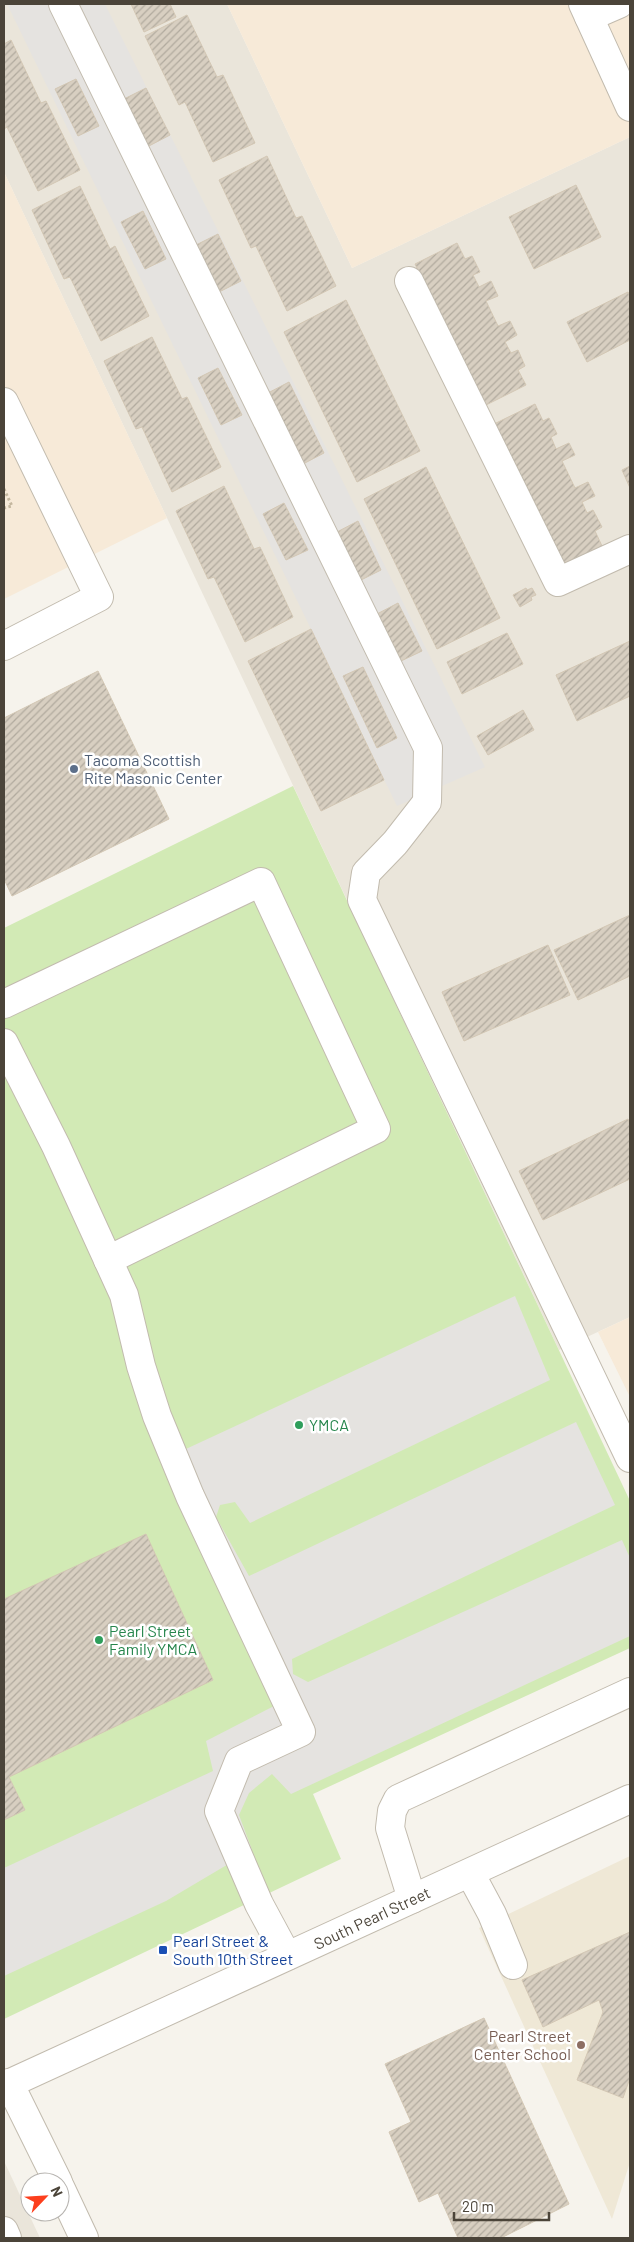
<svg xmlns="http://www.w3.org/2000/svg" width="634" height="2242" viewBox="0 0 634 2242" font-family="Barlow,sans-serif">
<defs>
<pattern id="building-hatch" width="6" height="6" patternUnits="userSpaceOnUse" patternTransform="scale(1.25)"><rect width="6" height="6" fill="#d8cfc1"/><path d="M-1 1l2-2M0 6l6-6M5 7l2-2" fill="none" stroke="#b1aa9e"/></pattern>
</defs>
<rect width="100%" height="100%" fill="#f6f3ec"/>
<!-- residential -->
<g fill="#eae5da">
<polygon points="4,4 227,4 352,268 630,137 630,1317 559,1350 4,172"/>
<polygon points="4,2161 40,2238 4,2238"/>
</g>
<!-- commercial -->
<g fill="#f7ead8">
<polygon points="227,4 630,4 630,137 352,268"/>
<polygon points="4,172 167,518 4,599"/>
<polygon points="630,1317 630,1397 598,1332"/>
</g>
<!-- education -->
<polygon fill="#efe8d6" points="630,1856 630,2162 612,2219 479,1928"/>
<!-- pitch -->
<polygon fill="#d2eab5" points="293,786 630,1501 630,1648 313,1794 341,1859 4,2019 4,928"/>
<!-- parking -->
<g fill="#e5e3e0">
<polygon points="12,4 105,4 485,767 397,806 8,6"/>
<polygon points="515,1296 550,1380 250,1523 235,1502 220,1505 216,1517 249,1576 576,1422 615,1505 292,1659 293,1674 308,1682 622,1540 630,1558 630,1636 291,1794 272,1774 249,1793 239,1815 252,1850 166,1901 4,1976 4,1868 213,1771 206,1741 274,1706 160,1461"/>
</g>
<!-- building -->
<g fill="url(#building-hatch)" stroke="#d3c7b4">
<polygon points="131,4 170,4 176,17 144,32"/>
<polygon points="187,15 217,77 223,75 255,143 213,162 185,102 179,105 145,36"/>
<polygon points="11,40 41,103 46,101 80,170 38,191 7,127 4,129 4,44"/>
<polygon points="76,79 99,126 78,136 55,89"/>
<polygon points="146,88 170,135 147,147 124,99"/>
<polygon points="267,156 296,218 302,216 336,286 287,311 256,246 251,248 219,180"/>
<polygon points="576,185 601,237 534,269 509,217"/>
<polygon points="80,186 110,249 115,246 149,316 101,341 70,277 64,279 32,210"/>
<polygon points="143,211 166,259 145,269 121,222"/>
<polygon points="218,234 241,281 219,292 196,245"/>
<polygon points="457,243 465,259 472,256 480,272 473,275 479,287 491,281 498,296 486,301 498,326 510,321 517,335 505,342 511,353 518,350 525,366 518,370 526,385 484,406 415,264"/>
<polygon points="628,292 630,297 630,340 587,362 567,322"/>
<polygon points="346,300 420,451 357,482 284,332"/>
<polygon points="152,337 182,399 187,397 221,467 172,492 142,427 136,429 104,361"/>
<polygon points="218,368 242,415 221,425 198,378"/>
<polygon points="289,382 324,453 303,464 268,393"/>
<polygon points="535,404 543,421 549,418 557,434 551,437 556,449 569,443 575,455 562,461 575,488 588,482 595,496 582,502 587,513 593,510 602,527 595,531 602,546 560,567 492,425"/>
<polygon points="630,466 630,488 622,470"/>
<polygon points="426,467 500,618 437,649 364,499"/>
<polygon points="224,486 254,549 260,547 293,617 245,642 214,577 208,579 176,511"/>
<polygon points="284,503 308,550 286,560 263,514"/>
<polygon points="358,521 381,570 361,580 337,532"/>
<polygon points="526,588 527,590 532,588 536,595 531,597 532,600 520,607 513,595"/>
<polygon points="398,603 422,651 401,661 377,614"/>
<polygon points="311,629 384,780 321,811 248,661"/>
<polygon points="507,633 523,664 462,694 447,662"/>
<polygon points="630,641 630,696 577,721 556,675"/>
<polygon points="363,667 397,738 377,748 343,676"/>
<polygon points="98,671 169,819 12,896 4,879 4,718"/>
<polygon points="523,710 534,730 488,755 477,736"/>
<polygon points="630,915 630,976 578,1000 554,950"/>
<polygon points="548,945 570,995 464,1041 442,992"/>
<polygon points="628,1119 630,1124 630,1179 543,1220 519,1171"/>
<polygon points="146,1534 213,1680 9,1777 25,1810 4,1820 4,1599"/>
<polygon points="630,1932 630,2078 623,2098 577,2080 603,2012 599,2000 543,2027 522,1980"/>
<polygon points="484,2018 569,2204 501,2238 458,2238 438,2193 419,2202 389,2132 411,2122 385,2064"/>
</g>
<g fill="none" stroke-linecap="round" stroke-linejoin="round">
<!-- minor casing -->
<g stroke="#c2bbae" stroke-width="30">
<g id="minor">
<polyline points="63,4 428,748 427,802 395,843 366,873 362,900 630,1458"/>
<polyline points="583,4 630,107"/>
<polyline points="589,17 619,4"/>
<polyline points="409,281 558,582 630,549"/>
<polyline points="4,402 99,597 4,646"/>
<polyline points="4,1004 261,882 376,1129 108,1260"/>
<polyline points="4,1043 56,1146 124,1295 141,1366 157,1416 190,1496 301,1732 239,1761 219,1811 259,1904 287,1956"/>
<polyline points="470,1873 492,1914 513,1965"/>
<polyline points="412,1899 390,1828 392,1811 398,1799 630,1692"/>
<polyline points="9,2083 58,2182"/>
<polyline points="4,2086 630,1799"/>
<polyline points="60,2187 84,2238"/>
<polyline points="4,2231 7,2238"/>
</g>
</g>
<!-- path -->
<polyline stroke="#c4b79f" stroke-width="3" stroke-dasharray="2.5 2.5" stroke-linecap="butt" points="4,489 12,506 4,508"/>
<!-- minor -->
<use href="#minor" stroke="#fff" stroke-width="28"/>
</g>
<!-- markers -->
<circle fill="#5c6f8a" stroke="#fff" stroke-width="2" cx="74" cy="769" r="5"/>
<g fill="#2e9e5b" stroke="#fff" stroke-width="2">
<circle cx="299" cy="1425" r="5"/>
<circle cx="99" cy="1640" r="5"/>
</g>
<rect fill="#1a4fb4" stroke="#fff" stroke-width="2" x="158" y="1945" width="10" height="10" rx="2.5"/>
<circle fill="#8d6e63" stroke="#fff" stroke-width="2" cx="581" cy="2045" r="5"/>
<g text-anchor="middle" stroke-width="5" stroke-linejoin="round" paint-order="stroke">
<!-- service labels -->
<g font-size="16" fill="#4e5e75" stroke="#fff" text-anchor="start">
<text x="84" y="766">Tacoma Scottish<tspan x="84" dy="18">Rite Masonic Center</tspan></text>
</g>
<!-- leisure labels -->
<g font-size="16" fill="#27864d" stroke="#fff" text-anchor="start">
<text x="309" y="1431">YMCA</text>
<text x="109" y="1637">Pearl Street<tspan x="109" dy="18">Family YMCA</tspan></text>
</g>
<!-- street labels -->
<g font-size="16" fill="#4b4439" stroke="#fff">
<text transform="translate(372 1918) rotate(-25)" y="6">South Pearl Street</text>
</g>
<!-- transit labels -->
<g font-size="16" fill="#164399" stroke="#fff" text-anchor="start">
<text x="173" y="1947">Pearl Street &amp;<tspan x="173" dy="18">South 10th Street</tspan></text>
</g>
<!-- education labels -->
<g font-size="16" fill="#785e54" stroke="#fff" text-anchor="end">
<text x="571" y="2042">Pearl Street<tspan x="571" dy="18">Center School</tspan></text>
</g>
</g>
<!-- border -->
<rect width="634" height="2242" fill="none" stroke="#4b4439" stroke-width="10"/>
<!-- north arrow -->
<g transform="translate(45 2197) rotate(65)"><circle r="24" fill="#ffffff" stroke="#b7b4b0"/>
<path d="M0-4L9 19L0 12L-9 19Z" fill="#fc3f1d"/>
<text y="-8" font-size="14" font-weight="bold" text-anchor="middle" fill="#4b4439">N</text>
</g>
<!-- scale -->
<path d="M454 2212v8h95v-8" fill="none" stroke="#4b4439" stroke-width="2.5"/>
<text x="462" y="2212" font-size="15" fill="#4b4439" stroke="#ffffff" stroke-width="4" paint-order="stroke">20 m</text>
</svg>
